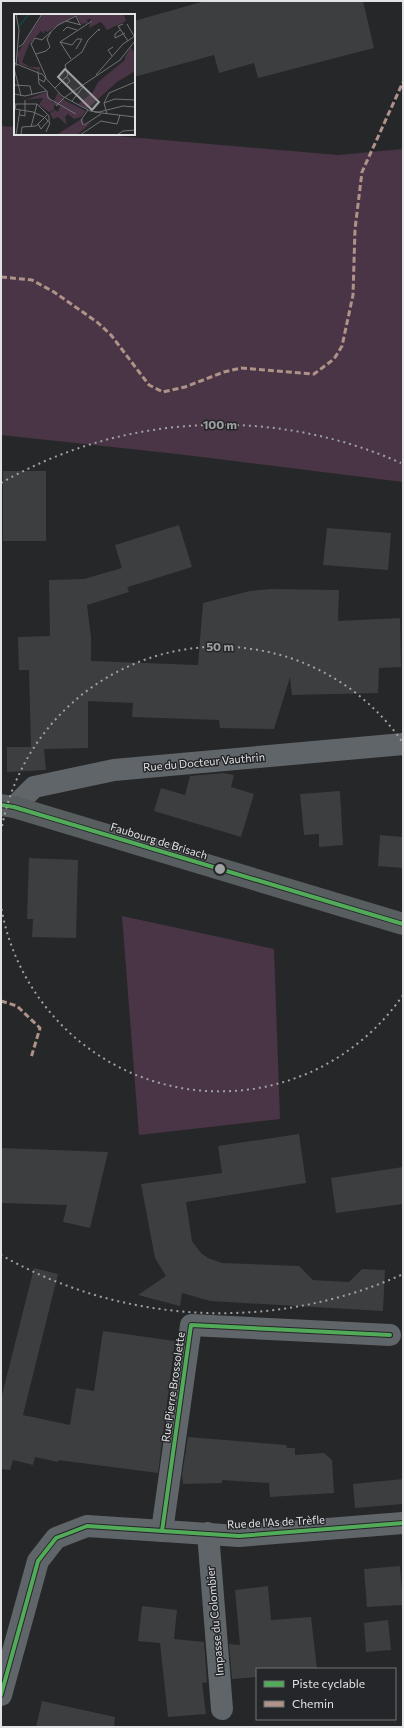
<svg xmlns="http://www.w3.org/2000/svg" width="404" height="1728" viewBox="0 0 404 1728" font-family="Commissioner,sans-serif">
<rect width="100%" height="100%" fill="#262728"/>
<!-- green -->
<g fill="#493545">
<polygon points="1,126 15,127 15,134 94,134 338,155 403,149 403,482 177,454 1,435"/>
<polygon points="122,916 274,949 280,1119 139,1135"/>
</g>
<!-- building -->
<g fill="#3d3e3f">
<polygon points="205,1 363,1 374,48 258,78 254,63 219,73 214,55 134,77 134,21"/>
<rect x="3" y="471" width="43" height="70"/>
<polygon points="179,525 192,567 128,587 127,586 129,592 87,605 91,637 91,661 198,665 203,603 250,591 271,589 339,590 338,621 400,618 401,667 379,668 378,693 292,695 290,677 274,729 220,728 219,720 132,717 133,703 88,701 88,748 44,749 46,770 7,772 7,747 31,747 29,670 19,670 18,637 50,636 49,580 84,579 122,568 115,545"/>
<polygon points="327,528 391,533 388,570 323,565"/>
<polygon points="223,773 234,775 231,787 254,794 241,837 154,811 161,788 185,795 190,776"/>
<polygon points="340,791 343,845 319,847 319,834 304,835 300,794"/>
<polygon points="380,835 403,837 403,868 378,866"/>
<polygon points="29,858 78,860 76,938 32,937 33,919 27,919"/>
<polygon points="299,1134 306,1183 186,1202 192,1241 201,1253 208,1258 222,1263 299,1266 313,1280 349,1282 362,1269 385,1270 383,1311 210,1301 182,1293 180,1306 138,1295 166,1276 155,1258 141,1184 222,1173 218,1146"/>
<polygon points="1,1148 108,1152 90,1228 63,1222 67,1205 1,1203"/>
<polygon points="403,1167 403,1204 336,1213 331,1178"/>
<polygon points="34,1268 58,1274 23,1415 70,1425 76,1388 94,1391 103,1331 175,1341 158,1473 58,1460 58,1462 35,1457 33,1465 13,1460 10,1470 1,1469 1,1399"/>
<polygon points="188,1437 286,1445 287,1448 295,1448 295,1455 324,1453 332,1460 334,1493 270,1497 269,1483 222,1480 222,1483 183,1484 182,1475"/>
<polygon points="403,1479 403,1504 355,1508 353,1484"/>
<polygon points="400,1566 403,1605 367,1607 364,1569"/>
<polygon points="268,1586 271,1620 311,1617 317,1669 257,1669 257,1677 232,1679 229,1644 240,1645 235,1590"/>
<polygon points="142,1606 177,1610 174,1639 204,1642 207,1682 202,1683 206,1714 168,1717 160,1643 138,1641"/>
<polygon points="388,1620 391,1650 366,1652 364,1623"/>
<polygon points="42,1701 115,1717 114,1727 36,1727"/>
</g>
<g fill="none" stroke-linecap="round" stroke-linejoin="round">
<!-- minor -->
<g stroke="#606569" stroke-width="22">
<polyline points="14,807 34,787 114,770 403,744"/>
<polyline points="162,1531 191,1325 390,1335"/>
<polyline points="208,1533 222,1709"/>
<polyline points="1,1695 38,1561 56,1538 87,1526 239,1536 403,1523"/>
</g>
<!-- major -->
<polyline stroke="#585d60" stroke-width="22" points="1,805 14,807 403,924"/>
<!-- quiet -->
<g stroke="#af9288" stroke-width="3" stroke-dasharray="6 3" stroke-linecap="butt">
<polyline points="1,277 32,280 54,292 97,322 111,335 149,385 163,392 185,387 224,372 241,368 314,374 334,359 342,346 353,295 355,229 362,172 403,82"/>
<polyline points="1,1001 17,1006 40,1028 31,1058"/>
</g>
<!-- cycleway casing -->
<g stroke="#252629" stroke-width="6">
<g id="cycleway">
<polyline points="1,805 14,807 403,924"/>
<polyline points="162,1531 191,1325 390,1335"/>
<polyline points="1,1695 38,1561 56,1538 87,1526 239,1536 403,1523"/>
</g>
</g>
<!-- cycleway -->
<use href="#cycleway" stroke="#51ab58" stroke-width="4"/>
</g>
<!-- distance rings -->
<g fill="none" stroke="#a0a1a3" stroke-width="2" stroke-dasharray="2 4">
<path d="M403 995A222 222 0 0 1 1 906M1 832A222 222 0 0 1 403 743"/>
<path d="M401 1275A444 444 0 0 1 1 1255M1 483A444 444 0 0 1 401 463"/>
</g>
<g text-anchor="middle" stroke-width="3" stroke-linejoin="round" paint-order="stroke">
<!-- street labels -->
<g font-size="11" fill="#e2e3e5" stroke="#252629">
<text transform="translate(204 762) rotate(-5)" y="4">Rue du Docteur Vauthrin</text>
<text transform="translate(159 841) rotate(17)" y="4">Faubourg de Brisach</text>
<text transform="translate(173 1387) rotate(-82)" y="4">Rue Pierre Brossolette</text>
<text transform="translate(276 1522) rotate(-3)" y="4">Rue de l'As de Trèfle</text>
<text transform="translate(215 1621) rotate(-95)" y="4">Impasse du Colombier</text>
</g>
</g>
<!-- overview -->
<g transform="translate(14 14)">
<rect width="121" height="121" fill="#262728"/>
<path d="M29,0H110L112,7L93,16L87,8L75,14L77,5H73L74,9L67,10L62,1L33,18L30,16L31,20L27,17L15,30L8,48L16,53H26V57L5,50L3,40ZM121,29V57L103,68L73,95L64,90L79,78L84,68L111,46V43L117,33L119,38ZM32,78L39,89L44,78L50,86L72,97L67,103L60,105L54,100L51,103L53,111L44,103L39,105L36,99L41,96L44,98L46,92L40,91V96L35,98L25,91L29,84L11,86ZM69,104L70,110L77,109L63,121H42Z" fill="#493545"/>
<path fill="none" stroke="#133f42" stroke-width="2" d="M5,12L15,0"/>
<path fill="none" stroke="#717274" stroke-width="1" d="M2,0L5,16L2,52M52,7L67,11M109,10L104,12L114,27M113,10L120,22M107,15L101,20V24L111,19M49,17L53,13L63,16M46,28L78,7M46,28L57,45M46,28L58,31M58,31L63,25H68L62,35M5,33L9,30L28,0M22,40L32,37L36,33L33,25L37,18M98,42L94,36L99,33M0,49L27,60M0,54L7,82M24,57L25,70L33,77L34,84L62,100M27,59L48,82L76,97L85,98L109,92L121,93M82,61L109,30L121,22M25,65L30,68L32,63L17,30L21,24L28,26L44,11L62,2L66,11M0,71L16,72L18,81M52,71L56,67L52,62M41,74L54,61L51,51L68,38L74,26L85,15L86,16H84M0,80L11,82L32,77M51,83L106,46L121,27M58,87L69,73M90,89L101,85L121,86M0,90H23M2,90L1,95L19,98L30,103L36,109L32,118M23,90L35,102V108M42,92L51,83M80,98L121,103M93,100L90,89L95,79L121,68M6,101L11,102V86M24,110L27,115L34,107M69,111L67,106L74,96M70,111L87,100M17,113L23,90M2,121L6,96M7,121L8,113L22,112L34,100M66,121L87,107L103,110L106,101M103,121L109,117L121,116"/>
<path fill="#a0a1a3" fill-opacity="0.15" stroke="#a0a1a3" stroke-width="2" d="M51,55L85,88L78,96L44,63Z"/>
<rect width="121" height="121" fill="none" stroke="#e2e3e5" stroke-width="2"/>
</g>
<circle cx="220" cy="869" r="6" fill="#a0a1a3" stroke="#252629" stroke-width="2"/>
<g font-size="12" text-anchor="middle" font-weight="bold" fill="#a0a1a3" stroke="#252629" stroke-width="3" stroke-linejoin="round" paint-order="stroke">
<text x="220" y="429">100 m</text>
<text x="220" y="651">50 m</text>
</g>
<!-- border -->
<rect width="404" height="1728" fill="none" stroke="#e2e3e5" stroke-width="4"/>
<!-- legend -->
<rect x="256" y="1668" width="140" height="52" fill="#252629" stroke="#717274"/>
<rect x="264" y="1681" width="20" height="6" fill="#51ab58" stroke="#717274"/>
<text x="292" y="1688" font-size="12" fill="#e2e3e5">Piste cyclable</text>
<rect x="264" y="1701" width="20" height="6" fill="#af9288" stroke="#717274"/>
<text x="292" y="1708" font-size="12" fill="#e2e3e5">Chemin</text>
</svg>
